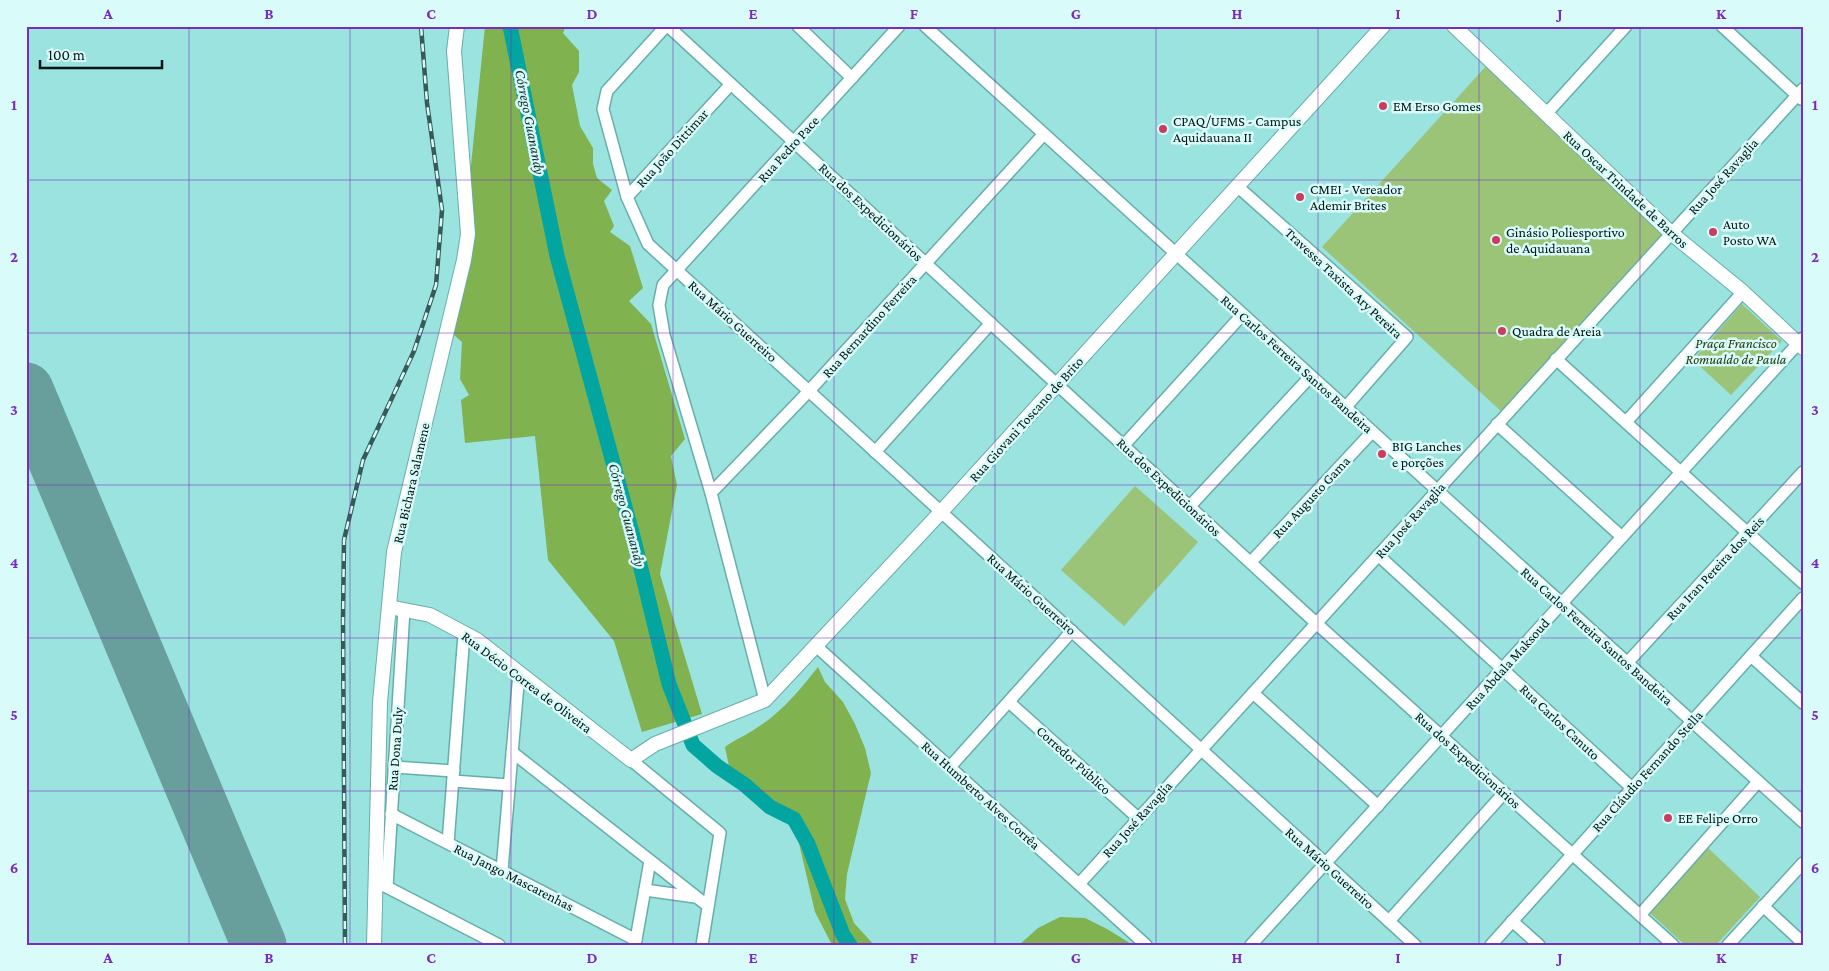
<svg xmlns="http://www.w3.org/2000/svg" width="1829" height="971" viewBox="0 0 1829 971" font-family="'Crimson Pro',serif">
<rect width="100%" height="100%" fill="#9ae3df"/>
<!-- green -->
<g fill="#9cc478">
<polygon points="1487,65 1671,233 1503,413 1322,247"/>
<polygon points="1742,304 1782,341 1731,395 1693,360"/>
<polygon points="1135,486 1198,542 1124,626 1061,570"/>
<polygon points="1708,848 1760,897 1716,945 1685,945 1649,912"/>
</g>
<!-- forest -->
<g fill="#81b250">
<polygon points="485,26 566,26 563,33 579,51 579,72 572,85 580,126 593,148 593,164 597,178 612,190 604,201 614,226 610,232 630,246 643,288 629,301 651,324 685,439 671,456 677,485 660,574 702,714 642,732 614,641 548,560 535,436 465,443 461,400 469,395 460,379 462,342 454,335"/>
<path d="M818,667L825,682L843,702L855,724L865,748L871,773L847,874L845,899L854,923L874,945H832L815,912L798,839L787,816L771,798L730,771L725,747C734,740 745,736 755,729C781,713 799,691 818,667Z"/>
<polygon points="1060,917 1085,918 1107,929 1133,945 1019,945 1038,928"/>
</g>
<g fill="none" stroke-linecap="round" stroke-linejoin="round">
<!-- river -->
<polyline stroke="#02a5a0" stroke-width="15" points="510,26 557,256 634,540 669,684 693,745 717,766 745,785 770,807 794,819 808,844 843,935 850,945"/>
<!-- runway -->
<polyline stroke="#689e9c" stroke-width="55" points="26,390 259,945"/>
<!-- minor casing -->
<g stroke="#66aeaa" stroke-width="14">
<g id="minor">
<polyline points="668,26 1316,623 1673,945"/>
<polyline points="798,26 852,78"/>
<polyline points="925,26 1803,822"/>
<polyline points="1722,26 1801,99"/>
<polyline points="731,84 627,197 648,244 1415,945"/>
<polyline points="1546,114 1626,26"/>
<polyline points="1237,186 1407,337 1345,408"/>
<polyline points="627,197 603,109 607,91 666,26"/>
<polyline points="1556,359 1803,583"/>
<polyline points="1626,422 1743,292"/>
<polyline points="1497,424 1622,537"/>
<polyline points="1124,445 1242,315"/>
<polyline points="875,452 991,323"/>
<polyline points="711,493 809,391 1043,135"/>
<polyline points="1190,506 1310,377"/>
<polyline points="1378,555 1632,788"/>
<polyline points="1251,562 1372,432"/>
<polyline points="816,646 1146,945"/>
<polyline points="1751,656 1803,703"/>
<polyline points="1627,663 1803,472"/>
<polyline points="1253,693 1378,806"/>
<polyline points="765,700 711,493 664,335 659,305 663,285 899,26"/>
<polyline points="1009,702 1138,818"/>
<polyline points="512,752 708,906"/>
<polyline points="631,760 720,833 702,945"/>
<polyline points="394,767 454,771"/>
<polyline points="950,767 1072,631"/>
<polyline points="453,781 509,785"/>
<polyline points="391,814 636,940"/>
<polyline points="448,843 464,634"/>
<polyline points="502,870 519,673"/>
<polyline points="381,884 499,945"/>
<polyline points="1079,884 1803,89"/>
<polyline points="387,887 404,610"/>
<polyline points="645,890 695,897"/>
<polyline points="1763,906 1803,943"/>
<polyline points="1640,915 1758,782"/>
<polyline points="1389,921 1504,793"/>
<polyline points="1512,921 1539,945"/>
<polyline points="635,945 650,861"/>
<polyline points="1251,945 1803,338"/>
<polyline points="1491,945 1803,598"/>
<polyline points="1728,945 1803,863"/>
</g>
</g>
<!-- major casing -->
<g stroke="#66aeaa" stroke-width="16">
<g id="major">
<polyline points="1454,26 1671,233 1743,292 1803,348"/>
<polyline points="389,607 430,615 477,640 631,760 655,744 765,700 941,512 1383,26"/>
<polyline points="374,945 380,702 394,552 464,260 468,234 454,51 457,26"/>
</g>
</g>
<!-- minor -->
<use href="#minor" stroke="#fff" stroke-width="11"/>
<!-- major -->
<use href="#major" stroke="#fff" stroke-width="14"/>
<!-- rail casing -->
<g stroke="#355a58" stroke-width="4.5">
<polyline id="rail" points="345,945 343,620 344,540 363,460 414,351 436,285 442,210 427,103 421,26"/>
</g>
<!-- rail -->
<use href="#rail" stroke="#d9fcfa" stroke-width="2.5" stroke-dasharray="8" stroke-linecap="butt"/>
</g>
<!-- grid -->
<path fill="none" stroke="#7b2cbf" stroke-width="1" stroke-opacity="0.55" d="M189,26V945M350,26V945M511,26V945M673,26V945M834,26V945M995,26V945M1156,26V945M1318,26V945M1479,26V945M1640,26V945M26,180H1803M26,333H1803M26,485H1803M26,638H1803M26,791H1803"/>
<!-- markers -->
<g fill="#cc3c5e" stroke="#d9fcfa" stroke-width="2">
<circle cx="1383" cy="106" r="5"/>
<circle cx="1163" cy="129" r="5"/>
<circle cx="1300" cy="197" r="5"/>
<circle cx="1713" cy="232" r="5"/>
<circle cx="1496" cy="240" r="5"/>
<circle cx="1502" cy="331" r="5"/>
<circle cx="1382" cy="454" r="5"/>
<circle cx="1668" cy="818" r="5"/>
</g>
<g text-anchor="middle" stroke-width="5" stroke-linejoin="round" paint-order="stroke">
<!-- poi labels -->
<g font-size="14" fill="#001312" stroke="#d9fcfa" text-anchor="start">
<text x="1393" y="111">EM Erso Gomes</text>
<text x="1173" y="126">CPAQ/UFMS - Campus<tspan x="1173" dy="16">Aquidauana II</tspan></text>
<text x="1310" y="194">CMEI - Vereador<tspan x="1310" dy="16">Ademir Brites</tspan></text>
<text x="1723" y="229">Auto<tspan x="1723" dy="16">Posto WA</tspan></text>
<text x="1506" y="237">Ginásio Poliesportivo<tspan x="1506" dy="16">de Aquidauana</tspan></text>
<text x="1512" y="336">Quadra de Areia</text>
<text x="1392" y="451">BIG Lanches<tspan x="1392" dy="16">e porções</tspan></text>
<text x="1678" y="823">EE Felipe Orro</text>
</g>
<!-- street labels -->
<g font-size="14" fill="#001312" stroke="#d9fcfa">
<text transform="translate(672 148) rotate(-48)" y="5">Rua João Dittimar</text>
<text transform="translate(788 149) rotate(-48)" y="5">Rua Pedro Pace</text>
<text transform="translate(1723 176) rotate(-48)" y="5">Rua José Ravaglia</text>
<text transform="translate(1626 189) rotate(43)" y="5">Rua Oscar Trindade de Barros</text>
<text transform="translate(871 212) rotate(43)" y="5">Rua dos Expedicionários</text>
<text transform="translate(1344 283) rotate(43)" y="5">Travessa Taxista Ary Pereira</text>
<text transform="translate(733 321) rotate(42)" y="5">Rua Mário Guerreiro</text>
<text transform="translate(869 326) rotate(-48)" y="5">Rua Bernardino Ferreira</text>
<text transform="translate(1297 364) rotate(42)" y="5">Rua Carlos Ferreira Santos Bandeira</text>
<text transform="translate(1026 419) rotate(-48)" y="5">Rua Giovani Toscano de Brito</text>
<text transform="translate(411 483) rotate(-77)" y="5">Rua Bichara Salamene</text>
<text transform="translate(1169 487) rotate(43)" y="5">Rua dos Expedicionários</text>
<text transform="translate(1311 497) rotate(-47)" y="5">Rua Augusto Gama</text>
<text transform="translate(1410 520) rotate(-48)" y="5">Rua José Ravaglia</text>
<text transform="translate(1715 568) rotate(-47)" y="5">Rua Iran Pereira dos Reis</text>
<text transform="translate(1032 594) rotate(42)" y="5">Rua Mário Guerreiro</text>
<text transform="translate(1597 636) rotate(42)" y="5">Rua Carlos Ferreira Santos Bandeira</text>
<text transform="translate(1507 664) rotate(-48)" y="5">Rua Abdala Maksoud</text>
<text transform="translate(527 682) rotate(37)" y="5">Rua Décio Correa de Oliveira</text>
<text transform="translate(1560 722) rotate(43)" y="5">Rua Carlos Canuto</text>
<text transform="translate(395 749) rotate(-86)" y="5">Rua Dona Duly</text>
<text transform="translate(1074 760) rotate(42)" y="5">Corredor Público</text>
<text transform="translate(1468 760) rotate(42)" y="5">Rua dos Expedicionários</text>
<text transform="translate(1647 771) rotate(-48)" y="5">Rua Cláudio Fernando Stella</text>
<text transform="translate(981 795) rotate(42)" y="5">Rua Humberto Alves Corrêa</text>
<text transform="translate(1137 819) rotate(-48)" y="5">Rua José Ravaglia</text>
<text transform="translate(1330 868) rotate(42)" y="5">Rua Mário Guerreiro</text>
<text transform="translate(514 877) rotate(27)" y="5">Rua Jango Mascarenhas</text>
</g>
<!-- park labels -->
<g font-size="14" font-style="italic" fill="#243810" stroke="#d9fcfa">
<text x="1736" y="348">Praça Francisco<tspan x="1736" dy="16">Romualdo de Paula</tspan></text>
</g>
<!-- water labels -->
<g font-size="15" font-style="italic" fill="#163231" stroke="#d9fcfa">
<text transform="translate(530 122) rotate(79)" y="5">Córrego Guanandy</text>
<text transform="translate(627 515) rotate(75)" y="5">Córrego Guanandy</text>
</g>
</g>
<!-- border -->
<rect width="1829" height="971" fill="none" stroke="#d9fcfa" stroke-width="55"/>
<!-- scale -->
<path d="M40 60v8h122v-8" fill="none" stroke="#001312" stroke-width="2.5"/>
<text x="48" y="60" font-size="15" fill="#001312" stroke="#d9fcfa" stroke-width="4" paint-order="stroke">100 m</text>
<rect x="28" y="28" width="1774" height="916" fill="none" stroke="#7b2cbf" stroke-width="2"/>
<g font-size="16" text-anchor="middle" font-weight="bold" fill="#7b2cbf">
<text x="108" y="19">A</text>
<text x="269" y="19">B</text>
<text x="431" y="19">C</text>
<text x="592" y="19">D</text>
<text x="753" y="19">E</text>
<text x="914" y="19">F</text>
<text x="1076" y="19">G</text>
<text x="1237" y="19">H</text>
<text x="1398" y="19">I</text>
<text x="1560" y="19">J</text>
<text x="1721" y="19">K</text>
<text x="14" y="110">1</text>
<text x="1815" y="110">1</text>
<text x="14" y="262">2</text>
<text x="1815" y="262">2</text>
<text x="14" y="415">3</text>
<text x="1815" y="415">3</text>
<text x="14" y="568">4</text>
<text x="1815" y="568">4</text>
<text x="14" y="720">5</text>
<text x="1815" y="720">5</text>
<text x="14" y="873">6</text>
<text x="1815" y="873">6</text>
<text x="108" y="963">A</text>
<text x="269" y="963">B</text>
<text x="431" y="963">C</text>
<text x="592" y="963">D</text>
<text x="753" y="963">E</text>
<text x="914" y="963">F</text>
<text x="1076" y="963">G</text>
<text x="1237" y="963">H</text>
<text x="1398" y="963">I</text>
<text x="1560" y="963">J</text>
<text x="1721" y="963">K</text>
</g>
</svg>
